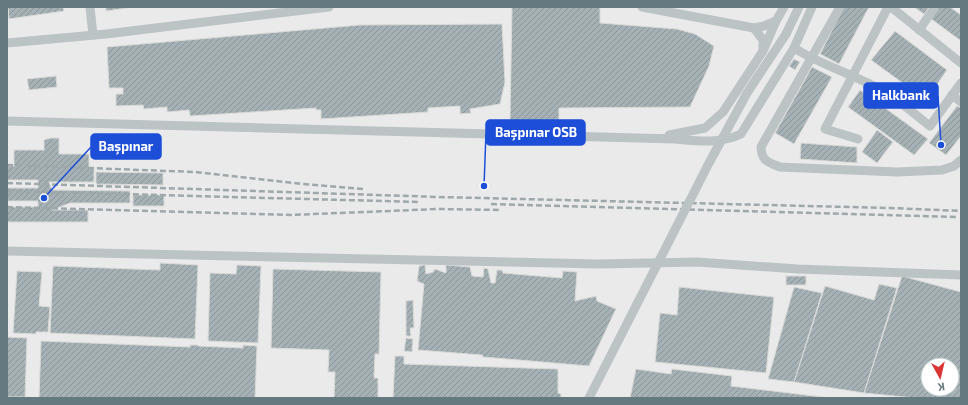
<svg xmlns="http://www.w3.org/2000/svg" width="968" height="405" viewBox="0 0 968 405" font-family="'Exo 2',sans-serif">
<defs>
<pattern id="building-hatch" width="6" height="6" patternUnits="userSpaceOnUse"><rect width="6" height="6" fill="#a5b1b4"/><path d="M-1 1l2-2M0 6l6-6M5 7l2-2" fill="none" stroke="#8a9598"/></pattern>
</defs>
<rect width="100%" height="100%" fill="#f9f8f6"/>
<!-- built -->
<path fill="#eaeaea" fill-rule="evenodd" d="M7,7H961V398H7ZM928,365H952V389H928Z"/>
<!-- building -->
<g fill="url(#building-hatch)" stroke="#dbdad9" fill-rule="evenodd">
<polygon points="8,7 63,7 64,11 9,19"/>
<polygon points="106,7 134,7 106,11"/>
<polygon points="512,7 600,7 600,23 677,29 695,34 714,46 709,66 690,107 559,108 559,122 510,121"/>
<polygon points="844,7 869,7 839,64 820,54"/>
<polygon points="914,7 929,7 924,14"/>
<polygon points="939,7 950,7 961,15 961,41 930,18"/>
<polygon points="502,24 505,82 500,104 470,109 471,113 460,114 460,106 428,108 428,112 321,119 321,110 316,110 316,108 190,116 189,110 167,112 167,107 144,109 143,105 116,106 116,94 123,94 123,88 109,88 107,47 360,25"/>
<polygon points="895,31 947,70 926,100 871,60"/>
<polygon points="794,59 800,62 795,70 789,66"/>
<polygon points="812,67 832,77 794,144 775,133"/>
<polygon points="56,76 57,87 29,90 27,79"/>
<polygon points="860,90 928,139 914,155 848,107"/>
<polygon points="957,106 961,108 961,136 946,155 929,143"/>
<polygon points="877,130 893,142 877,163 862,152"/>
<polygon points="50,138 59,138 59,154 89,154 89,167 94,167 94,182 49,182 52,190 130,191 130,203 70,203 52,210 88,210 88,222 7,222 7,207 38,207 38,201 7,201 7,188 38,188 38,180 7,180 7,166 14,166 14,150 44,150 44,140"/>
<polygon points="801,143 857,147 857,163 800,159"/>
<polygon points="96,172 163,173 163,185 96,184"/>
<rect x="133" y="195" width="31" height="11"/>
<polygon points="160,263 198,265 195,339 50,333 53,266 160,270"/>
<polygon points="237,265 261,266 258,343 208,341 210,273 236,274"/>
<polygon points="425,265 426,274 433,272 435,269 446,273 446,265 470,267 472,276 483,277 484,268 488,269 491,283 495,283 497,270 502,270 503,273 562,278 563,271 577,272 575,301 596,296 597,301 616,309 589,366 483,357 482,355 418,350 424,284 417,281 419,266"/>
<polygon points="273,269 381,272 379,354 375,354 374,378 378,378 378,398 334,398 335,372 328,372 329,350 271,348"/>
<polygon points="17,271 42,272 39,306 50,307 48,332 36,332 36,334 13,333"/>
<rect x="786" y="276" width="20" height="9"/>
<path d="M902,276L961,292V398H915L864,393ZM928,365H952V389H928Z"/>
<polygon points="879,284 897,288 864,393 794,382 825,286 874,300"/>
<polygon points="679,287 774,297 766,373 655,362 660,313 677,315"/>
<polygon points="794,287 822,293 794,382 768,379"/>
<polygon points="413,300 414,328 410,328 411,336 406,336 406,301"/>
<polygon points="7,337 27,338 25,397 7,397"/>
<polygon points="406,338 413,339 412,352 404,351"/>
<polygon points="41,341 190,347 190,345 198,345 198,346 243,348 243,345 257,346 255,398 39,398"/>
<polygon points="395,356 404,356 404,364 558,369 558,393 561,394 561,398 393,398"/>
<polygon points="636,369 671,374 672,369 732,376 731,386 831,398 630,398"/>
</g>
<g fill="none" stroke-linecap="round" stroke-linejoin="round">
<!-- minor -->
<g stroke="#bbc3c5" stroke-width="9">
<polyline points="90,7 93,35"/>
<polyline points="642,7 754,28 764,26 776,21"/>
<path d="M840,7L761,147C762,162 768,162 780,167L897,172L942,170L954,166L961,160"/>
<polyline points="891,7 961,63"/>
<polyline points="754,28 763,40 763,50"/>
<polyline points="919,30 935,7"/>
<polyline points="786,34 799,7"/>
<polyline points="7,43 106,34 329,7"/>
<path d="M794,48C823,66 856,75 885,92C901,101 915,115 930,126L961,83"/>
<polyline points="952,95 961,102"/>
<path d="M7,121L675,139C698,141 720,144 741,134L794,48L812,7"/>
<polyline points="669,135 705,128 723,112 763,51 776,21 784,7"/>
<polyline points="858,139 825,129 888,7"/>
<polyline points="7,251 599,264 697,262 798,269 961,275"/>
</g>
<!-- rail -->
<g stroke="#9ea8ab" stroke-width="2.5" stroke-dasharray="6 3" stroke-linecap="butt">
<polyline points="7,165 195,172 303,184 363,189"/>
<polyline points="7,183 439,197 890,208 961,211"/>
<polyline points="7,191 419,202"/>
<polyline points="491,204 957,217"/>
<polyline points="7,207 291,215 437,209 501,210"/>
</g>
<!-- minor-bridge -->
<polyline stroke="#bbc3c5" stroke-width="9" points="589,398 709,163 747,93 786,34"/>
</g>
<!-- callouts -->
<path fill="none" stroke="#1d4ed8" stroke-width="1.5" d="M941 145L938 96M484 186L486 133M44 198L91 147"/>
<g fill="#1d4ed8" stroke="#fff" stroke-width="1.5">
<circle cx="941" cy="145" r="4"/>
<circle cx="484" cy="186" r="4"/>
<circle cx="44" cy="198" r="4"/>
</g>
<g fill="#1d4ed8" stroke="#1d4ed8" stroke-width="1.5">
<rect x="864" y="83" width="74" height="25" rx="4"/>
<rect x="486" y="120" width="99" height="25" rx="4"/>
<rect x="91" y="134" width="70" height="25" rx="4"/>
</g>
<g font-size="13" text-anchor="middle" font-weight="bold" fill="#fff">
<text x="901" y="100">Halkbank</text>
<text x="536" y="137">Başpınar OSB</text>
<text x="126" y="151">Başpınar</text>
</g>
<!-- border -->
<rect width="968" height="405" fill="none" stroke="#657a80" stroke-width="16"/>
<!-- north arrow -->
<g transform="translate(940 377) rotate(172)"><circle r="19" fill="#ffffff" stroke="#c1cacc"/>
<path d="M0-3L7 15L0 10L-7 15Z" fill="#db3435"/>
<text y="-6" font-size="11" font-weight="bold" text-anchor="middle" fill="#657a80">K</text>
</g>
</svg>
